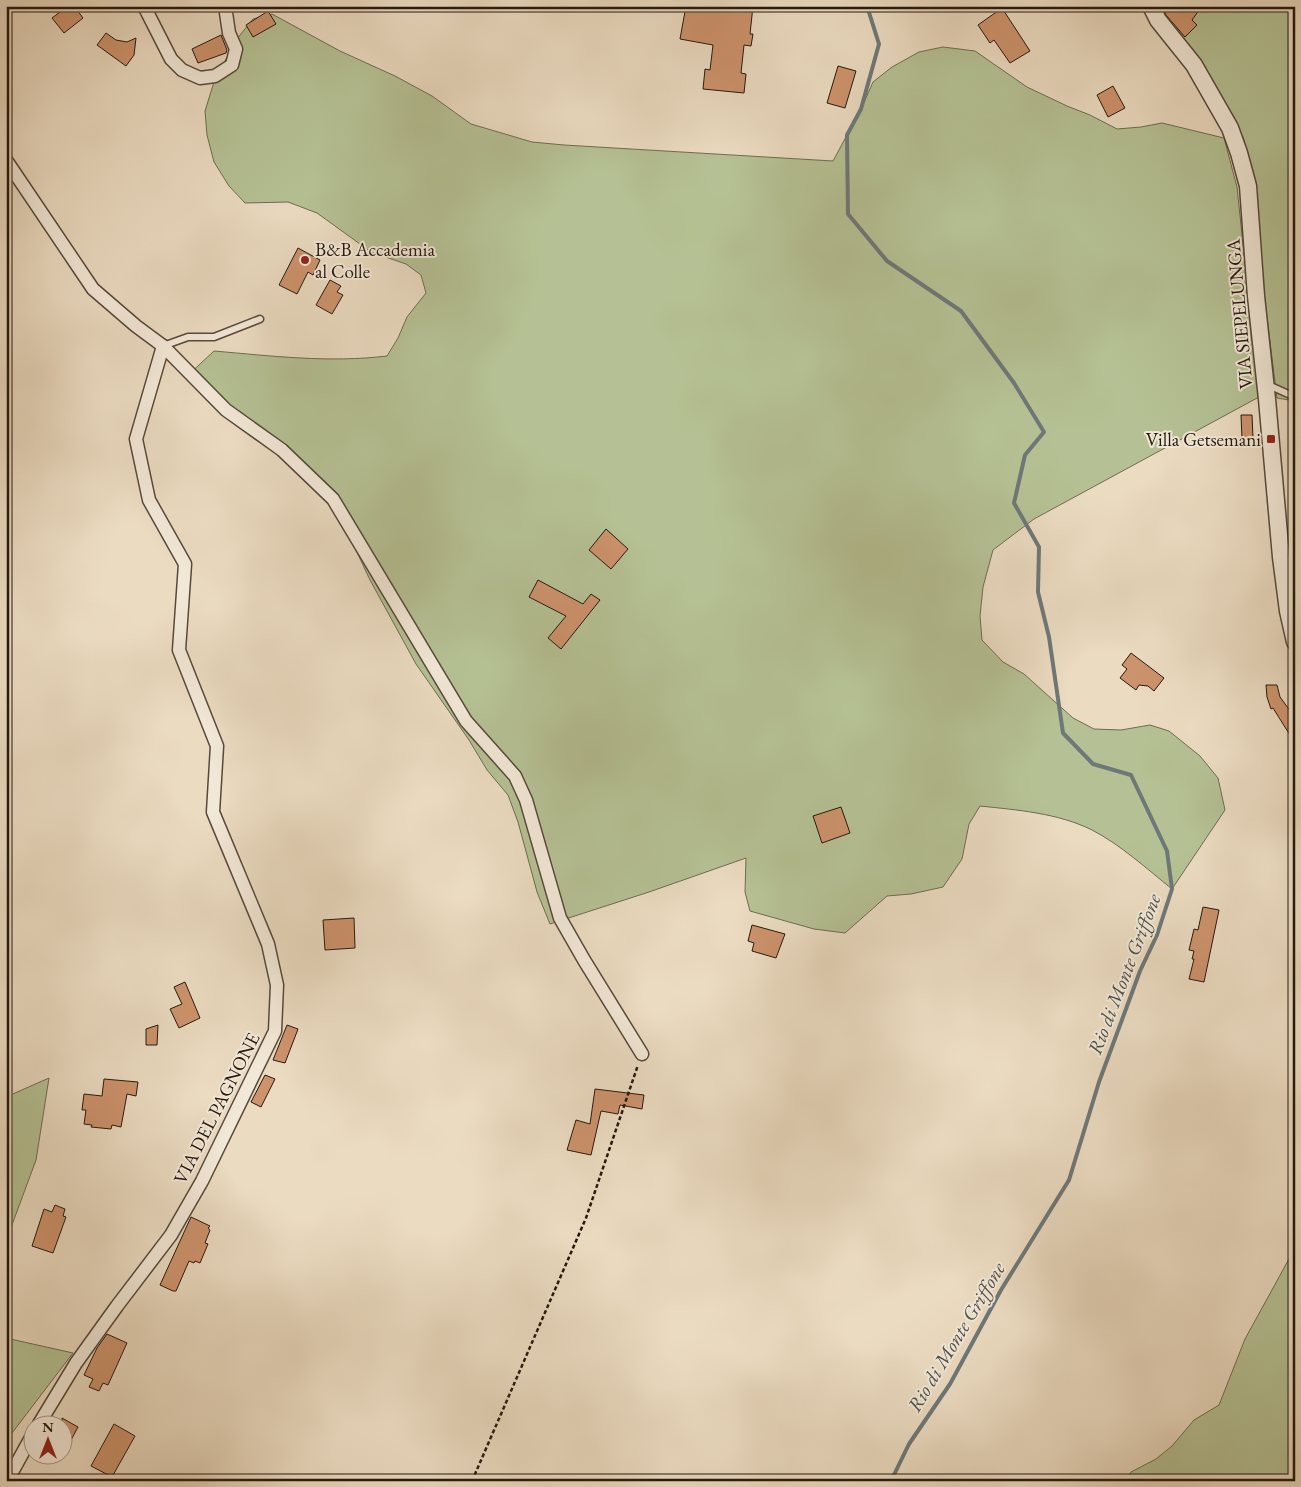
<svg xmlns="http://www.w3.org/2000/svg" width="1301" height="1487" viewBox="0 0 1301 1487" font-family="'EB Garamond',serif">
<rect width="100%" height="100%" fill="#ebdbc1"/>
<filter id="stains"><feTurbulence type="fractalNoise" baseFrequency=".004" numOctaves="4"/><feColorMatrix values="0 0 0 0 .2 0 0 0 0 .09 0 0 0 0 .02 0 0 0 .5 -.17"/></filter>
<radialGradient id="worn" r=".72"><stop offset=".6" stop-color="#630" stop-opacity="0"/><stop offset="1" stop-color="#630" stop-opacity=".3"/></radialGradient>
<!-- green -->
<g fill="#b5c194" stroke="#6d6c52">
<polygon points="1159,6 1295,6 1295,401 1277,398 1262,277 1254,180 1243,137 1215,89 1186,44 1184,38 1169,21"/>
<path d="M272,14L340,51L395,76L432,96L471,124L532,142L564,145L833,161L861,109L873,82L892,67L919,52L943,47L975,51L1027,87L1067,106L1090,115L1117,129L1141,127L1162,123L1224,138L1237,187L1259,397L1034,519L993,550L983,587L980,616L982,640L1003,662L1024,674L1073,718L1094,729L1121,730L1150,725L1169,731L1200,756L1218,778L1225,810L1172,889C1147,869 1121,845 1092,830C1058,813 1017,810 980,806L969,824L962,859L943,887L911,894L887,896L845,933L814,929L750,911L745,892L746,858L649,892L550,924L537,892L518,822L508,795L487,770L469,740L416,664L370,580L332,499L186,377L214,351C272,356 329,363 387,356L398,338L407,317L426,293L421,275L406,264L371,252L317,213L288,202L245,203L229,186L214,162L207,135L205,111L214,82L236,40L253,19Z"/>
<polygon points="49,1078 36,1160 6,1241 6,1097"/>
<polygon points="1295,1248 1295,1481 1126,1481 1131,1472 1156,1459 1172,1446 1194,1420 1219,1405 1245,1339"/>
<polygon points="6,1338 73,1353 9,1437 6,1444"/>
</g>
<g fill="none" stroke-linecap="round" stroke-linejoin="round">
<!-- stream -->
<polyline stroke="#6e7878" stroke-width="4" points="867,6 879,44 861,109 847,135 848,214 887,261 961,311 1014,383 1044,432 1025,455 1014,503 1039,547 1038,592 1049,637 1063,733 1093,764 1131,775 1167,851 1172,889 1157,935 1140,971 1099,1082 1069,1180 1001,1290 950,1384 909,1444 891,1481"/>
</g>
<!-- building -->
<g fill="#cd936c" stroke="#25180f">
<polygon points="68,6 74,6 83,18 64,33 52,18"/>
<polygon points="686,6 753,6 750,34 753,34 751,46 744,45 741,73 746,74 744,93 703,89 705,69 710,70 713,45 680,39"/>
<polygon points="1162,6 1202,6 1192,20 1197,25 1185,37 1166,15"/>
<polygon points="1002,8 1030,51 1010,63 994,40 990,43 978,25"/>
<polygon points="268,11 276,24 253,37 246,25"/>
<polygon points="106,33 116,40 127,42 136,38 134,55 126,66 97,45"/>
<polygon points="221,35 227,50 226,53 198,63 192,49"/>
<polygon points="838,66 856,71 845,108 827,103"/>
<polygon points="1113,86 1125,108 1108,117 1097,95"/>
<polygon points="298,248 320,260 313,275 308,272 297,294 279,285"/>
<polygon points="330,280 341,286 337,292 343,295 332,314 316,305"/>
<polygon points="1241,415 1252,415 1253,438 1242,439"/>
<polygon points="606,529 628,549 611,569 589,550"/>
<polygon points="538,580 583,604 591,594 600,600 561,649 548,638 566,616 529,597"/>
<polygon points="1131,653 1164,678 1154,691 1148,686 1139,685 1136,690 1120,678 1127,669 1122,665"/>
<polygon points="1266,685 1277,685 1280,697 1291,712 1295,710 1295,743 1273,708 1271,709 1267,697"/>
<polygon points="841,807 850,833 822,843 813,816"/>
<polygon points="1203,907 1219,910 1204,982 1189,979 1194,959 1192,959 1194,951 1189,950 1194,929 1198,930"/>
<polygon points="354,918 355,948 325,950 323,920"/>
<polygon points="752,925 785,934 776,958 752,951 754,943 748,941"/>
<polygon points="185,982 200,1018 179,1028 170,1009 182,1004 174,987"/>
<polygon points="158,1025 157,1045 146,1045 146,1029"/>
<polygon points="287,1025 298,1029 285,1063 273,1060"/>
<polygon points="265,1075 275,1079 261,1107 251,1102"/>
<polygon points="104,1079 138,1082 136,1096 127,1094 121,1127 112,1125 111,1129 91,1127 92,1125 84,1124 86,1110 82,1110 84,1094 102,1096"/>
<polygon points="595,1089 644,1095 642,1109 620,1105 618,1114 601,1111 591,1155 567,1150 576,1120 590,1124"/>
<polygon points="55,1205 65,1209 63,1216 66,1217 53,1253 32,1246 44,1209 52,1212"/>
<polygon points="191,1217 210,1226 208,1228 210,1230 205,1243 208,1244 200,1263 195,1261 194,1263 189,1261 176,1291 173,1291 160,1285"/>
<polygon points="107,1334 127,1343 108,1385 103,1383 99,1391 89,1387 93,1379 84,1375 97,1348"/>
<polygon points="62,1418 78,1427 62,1457"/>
<polygon points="114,1424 135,1436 112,1477 91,1466"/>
</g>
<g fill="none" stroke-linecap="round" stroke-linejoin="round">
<!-- service casing -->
<g stroke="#56493c" stroke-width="9">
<g id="service">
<polyline points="163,346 188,337 214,337 260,319"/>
<polyline points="1266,384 1295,397"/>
</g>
</g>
<!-- minor casing -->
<g stroke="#56493c" stroke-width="15">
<g id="minor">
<polyline points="144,6 171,59 182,70 200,78 215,76 232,65 236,49 229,33 225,6"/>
<polyline points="6,160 93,289 136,326 163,346 226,410 282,450 333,499 466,721 515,776 526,800 560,918 584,960 642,1054"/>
<polyline points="39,1424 76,1363 117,1306 171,1235 202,1181 275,1031 277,985 268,944 213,812 217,746 179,650 185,564 149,500 136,439 163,346"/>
<polyline points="7,1481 32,1436"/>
</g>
</g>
<!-- tertiary casing -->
<g stroke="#56493c" stroke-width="19">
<polyline id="tertiary" points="1151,6 1158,20 1194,65 1230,128 1239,153 1248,186 1256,296 1267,399 1281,557 1288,611 1295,642"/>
</g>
<!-- path -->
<polyline stroke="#25180f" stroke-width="2.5" stroke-dasharray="4 2.5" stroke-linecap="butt" points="472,1481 586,1218 638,1065"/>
<!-- service -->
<use href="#service" stroke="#f2e8d7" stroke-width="6"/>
<!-- minor -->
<use href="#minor" stroke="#f2e8d7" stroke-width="12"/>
<!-- tertiary -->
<use href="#tertiary" stroke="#f2e8d7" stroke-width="16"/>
</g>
<!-- markers -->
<g fill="#8f2418" stroke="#f2e8d7" stroke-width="2">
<circle cx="305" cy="260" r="5"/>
<rect x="1266" y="434" width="10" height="10" rx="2.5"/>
</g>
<g text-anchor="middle" stroke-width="4" stroke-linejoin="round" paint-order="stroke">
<!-- poi labels -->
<g font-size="19" fill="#25180f" stroke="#f2e8d7" text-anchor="start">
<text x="315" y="256">B&amp;B Accademia<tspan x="315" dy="22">al Colle</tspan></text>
<text x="1261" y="446" text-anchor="end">Villa Getsemani</text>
</g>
<!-- street labels -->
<g font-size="19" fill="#25180f" stroke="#f2e8d7">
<text transform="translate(1239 314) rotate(-95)" y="7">VIA SIEPELUNGA</text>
<text transform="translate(216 1108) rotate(-63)" y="7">VIA DEL PAGNONE</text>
</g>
<!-- water labels -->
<g font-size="20" font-style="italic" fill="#4f504c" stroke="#f2e8d7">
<text transform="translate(1124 974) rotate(-69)" y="7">Rio di Monte Griffone</text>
<text transform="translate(956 1337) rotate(-59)" y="7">Rio di Monte Griffone</text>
</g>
</g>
<!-- margin -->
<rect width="1301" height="1487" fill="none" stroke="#ebdbc1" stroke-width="25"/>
<rect x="8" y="8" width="1286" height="1472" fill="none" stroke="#25180f" stroke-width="2.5"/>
<rect x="12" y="12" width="1276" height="1462" fill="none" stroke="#25180f"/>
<!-- north arrow -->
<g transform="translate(48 1440)"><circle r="24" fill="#f2e8d7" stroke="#a09587"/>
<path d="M0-4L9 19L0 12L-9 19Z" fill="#8f2418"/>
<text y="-8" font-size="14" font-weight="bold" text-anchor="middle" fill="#25180f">N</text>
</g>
<rect width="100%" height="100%" filter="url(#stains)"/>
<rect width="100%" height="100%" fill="url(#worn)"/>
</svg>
